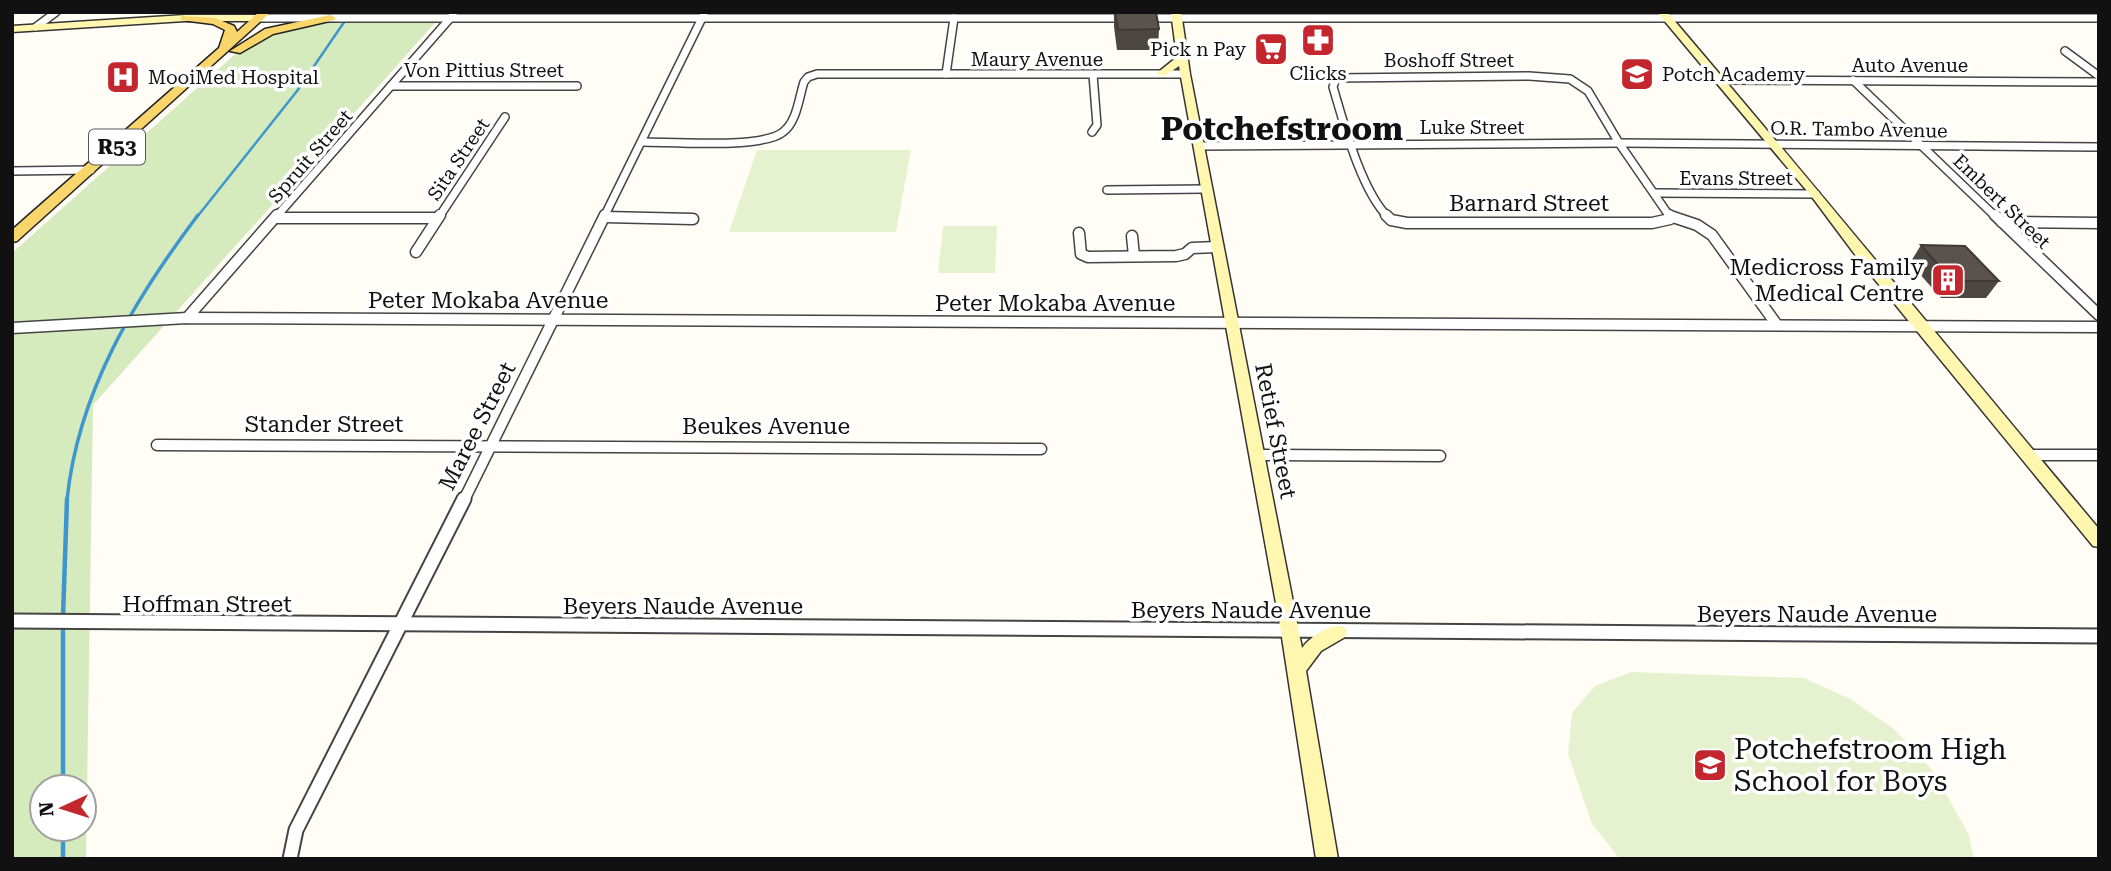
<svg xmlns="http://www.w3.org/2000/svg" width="2111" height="871" viewBox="0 0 2111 871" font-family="'Roboto Serif',serif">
<rect width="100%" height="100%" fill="#fffdf5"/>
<!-- green -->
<path fill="#d5ebbd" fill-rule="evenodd" d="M303,22L435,23L93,405L86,859H12V253L251,40ZM42,787H84V829H42Z"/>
<!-- pitch -->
<g fill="#e6f2cf">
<polygon points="757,150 911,150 896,232 729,232"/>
<polygon points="943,226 997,226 995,273 938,273"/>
<polygon points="1631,672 1804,678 1850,699 1893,728 1934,772 1969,835 1974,859 1620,859 1592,824 1568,754 1572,713 1595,686"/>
</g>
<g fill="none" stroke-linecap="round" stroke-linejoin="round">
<!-- stream-far2 -->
<polyline stroke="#3f96cf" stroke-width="2.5" points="197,217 297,91 351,12"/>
<!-- stream-far1 -->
<path stroke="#3f96cf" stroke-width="3.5" d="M67,500C78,392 134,300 198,215"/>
<!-- stream -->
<g stroke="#3f96cf" stroke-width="4.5">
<polyline points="63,617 67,499"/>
<polyline points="63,625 63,787"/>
<polyline points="63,829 63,859"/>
</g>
<!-- street-far2 casing -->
<g stroke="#444" stroke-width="10">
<g id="street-far2">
<polyline points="259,18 1128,18"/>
<polyline points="1144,18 2099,18"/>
<polyline points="36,27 56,12"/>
<polyline points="2065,51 2099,76"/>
<polyline points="946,74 954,18"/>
<polyline points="1721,80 2099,82"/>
<polyline points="1853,80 1996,217"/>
<polyline points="391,86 577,86"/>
<polyline points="1092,132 1097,125 1093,75"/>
<path d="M642,142C671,142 763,149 783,132C797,122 799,97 804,82L808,77L817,74H1185"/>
<polyline points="1199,146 1619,143 2099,147"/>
<polyline points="12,171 91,170"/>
<polyline points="1107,190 1206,189"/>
<polyline points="1655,193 1816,194"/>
<polyline points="1670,216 1673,217"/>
<polyline points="276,217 453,15"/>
<polyline points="439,217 505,117"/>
<polyline points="604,217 704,14"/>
<path d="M1388,217C1361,190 1344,124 1333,87L1336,78L1529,76L1570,79L1588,91L1619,143L1670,217"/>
</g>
</g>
<!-- street-far1 casing -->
<g stroke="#444" stroke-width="13">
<g id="street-far1">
<polyline points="1386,215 1391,220 1407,223 1652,223 1670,219 1669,215"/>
<polyline points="1995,215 2099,315"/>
<polyline points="1670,216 1697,225 1712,235 1777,325"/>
<polyline points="605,217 693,219"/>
<polyline points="278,218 438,218"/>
<polyline points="2002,222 2099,223"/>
<polyline points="1079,233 1081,254 1088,257 1176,256 1185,254 1192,248 1217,247"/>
<polyline points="1132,236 1134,256"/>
<polyline points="416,252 440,215"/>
<polyline points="187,318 277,215"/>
<polyline points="12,328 187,318 2099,327"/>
<polyline points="157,445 1041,449"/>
<polyline points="1258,455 1440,456"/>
<polyline points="2026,455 2099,455"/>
<polyline points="464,500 605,215"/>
</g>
</g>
<!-- street casing -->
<g stroke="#444" stroke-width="17">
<g id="street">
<polyline points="12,621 2099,636"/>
<polyline points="290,859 296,830 464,499"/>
</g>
</g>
<!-- secondary casing -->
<g stroke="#333" stroke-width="3">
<g id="secondary">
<path d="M1171,12H1181L1190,74L1302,648C1310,637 1331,622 1345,627L1347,632L1345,637L1321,651L1306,671L1338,859H1316L1281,631L1179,66L1165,76L1156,74L1177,57Z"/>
<path d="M1657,12H1667C1813,183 1955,357 2099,529V547L2093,546L1862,264L1812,197Z"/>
<polygon points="185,15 259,15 264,18 259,21 185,21 12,32 12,26"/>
</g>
</g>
<!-- primary casing -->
<g stroke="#222" stroke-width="3">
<g id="primary">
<polygon points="259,12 271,12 17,241 12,242 12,230 219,48 225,30 213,24 181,20 181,16 215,18 234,26 237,32"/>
<polygon points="330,15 336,18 334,20 273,34 240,53 230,51 265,29"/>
</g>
</g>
<!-- street-far2 -->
<use href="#street-far2" stroke="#fff" stroke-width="7"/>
<!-- street-far1 -->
<use href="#street-far1" stroke="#fff" stroke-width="10"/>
<!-- street -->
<use href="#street" stroke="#fff" stroke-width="13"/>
<!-- secondary -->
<use href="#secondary" fill="#fff6b0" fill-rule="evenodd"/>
<!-- primary -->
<use href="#primary" fill="#f9d66b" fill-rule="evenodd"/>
</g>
<!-- wall -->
<g fill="#4d4742">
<polygon points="1114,12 1156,12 1159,29 1158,50 1117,50 1114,27"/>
<polygon points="1921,245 1999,281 1986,298 1941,298 1910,263"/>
</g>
<!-- building -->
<g fill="#5a524d" stroke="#3f3936" stroke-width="2">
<polygon points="1115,12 1156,12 1159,29 1118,30"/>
<polygon points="1921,245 1965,246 1999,281 1952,281"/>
</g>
<!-- icons -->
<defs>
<g id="pharmacy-square" transform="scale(1.75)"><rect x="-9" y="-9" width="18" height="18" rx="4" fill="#c4262e" stroke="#fff"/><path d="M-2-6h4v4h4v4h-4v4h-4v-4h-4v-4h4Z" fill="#fff"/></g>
<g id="supermarket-square" transform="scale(1.75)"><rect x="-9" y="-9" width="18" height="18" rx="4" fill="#c4262e" stroke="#fff"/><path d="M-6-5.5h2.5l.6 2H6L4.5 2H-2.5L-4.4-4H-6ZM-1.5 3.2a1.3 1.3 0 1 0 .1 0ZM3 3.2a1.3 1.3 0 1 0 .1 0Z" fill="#fff"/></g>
<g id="school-square" transform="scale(1.75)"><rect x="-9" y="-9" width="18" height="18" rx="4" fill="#c4262e" stroke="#fff"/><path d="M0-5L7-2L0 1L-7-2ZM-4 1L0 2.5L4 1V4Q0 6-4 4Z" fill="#fff"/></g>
<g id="hospital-square" transform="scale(1.75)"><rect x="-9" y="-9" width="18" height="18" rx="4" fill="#c4262e" stroke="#fff"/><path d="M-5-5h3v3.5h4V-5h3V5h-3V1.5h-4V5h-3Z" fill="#fff"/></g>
<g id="building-square" transform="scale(1.75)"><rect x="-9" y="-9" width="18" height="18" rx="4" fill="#c4262e" stroke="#fff"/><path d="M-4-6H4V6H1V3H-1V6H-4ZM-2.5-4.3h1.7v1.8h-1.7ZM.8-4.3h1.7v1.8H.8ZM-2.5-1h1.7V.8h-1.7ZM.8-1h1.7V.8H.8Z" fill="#fff"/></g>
</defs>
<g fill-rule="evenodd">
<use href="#pharmacy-square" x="1318" y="40"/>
<use href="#supermarket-square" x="1271" y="49"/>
<use href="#school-square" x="1637" y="74"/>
<use href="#hospital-square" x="123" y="77"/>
<use href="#building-square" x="1948" y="280"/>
<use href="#school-square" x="1710" y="765"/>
</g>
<g text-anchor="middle" stroke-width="7" stroke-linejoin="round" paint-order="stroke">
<!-- far-poi labels -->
<g font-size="19" fill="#111" stroke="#fff" text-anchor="start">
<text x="1246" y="56" text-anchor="end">Pick n Pay</text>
<text x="1318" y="80" text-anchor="middle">Clicks</text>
<text x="1662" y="81">Potch Academy</text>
<text x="148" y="84">MooiMed Hospital</text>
</g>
<!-- far-street labels -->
<g font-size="19" fill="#111" stroke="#fff">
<text x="1037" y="66">Maury Avenue</text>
<text x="1449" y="67">Boshoff Street</text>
<text x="1910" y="72">Auto Avenue</text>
<text x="484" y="77">Von Pittius Street</text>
<text x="1472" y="134">Luke Street</text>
<text transform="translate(1859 129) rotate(1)" y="7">O.R. Tambo Avenue</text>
<text transform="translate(310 156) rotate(-49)" y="7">Spruit Street</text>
<text transform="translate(458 159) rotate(-56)" y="7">Sita Street</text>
<text x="1736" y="185">Evans Street</text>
<text transform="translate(2002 201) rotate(44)" y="7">Embert Street</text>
</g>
<!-- shield labels -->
<rect fill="#fff" stroke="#585858" stroke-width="2" x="89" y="129.5" width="56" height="35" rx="5"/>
<g font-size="21" font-weight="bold" fill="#111">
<text x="117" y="154">R53</text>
</g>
<!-- street labels -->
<g font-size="23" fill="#111" stroke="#fff">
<text x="1529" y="211">Barnard Street</text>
<text x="488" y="308">Peter Mokaba Avenue</text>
<text x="1055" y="311">Peter Mokaba Avenue</text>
<text x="324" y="432">Stander Street</text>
<text transform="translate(477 426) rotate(-63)" y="8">Maree Street</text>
<text x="766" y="434">Beukes Avenue</text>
<text transform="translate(1276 431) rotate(79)" y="8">Retief Street</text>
<text x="207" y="612">Hoffman Street</text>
<text x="683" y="614">Beyers Naude Avenue</text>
<text x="1251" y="618">Beyers Naude Avenue</text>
<text x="1817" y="622">Beyers Naude Avenue</text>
</g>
<!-- poi labels -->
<g font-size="23" fill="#111" stroke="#fff" text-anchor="end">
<text x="1924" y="275">Medicross Family<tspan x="1924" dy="26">Medical Centre</tspan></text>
</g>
<!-- near-poi labels -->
<g font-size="28" fill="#111" stroke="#fff" text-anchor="start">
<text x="1734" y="759">Potchefstroom High<tspan x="1734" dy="32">School for Boys</tspan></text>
</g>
<!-- far-town labels -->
<g font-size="32" font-weight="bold" fill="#111" stroke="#fff">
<text x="1282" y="140">Potchefstroom</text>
</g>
</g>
<!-- border -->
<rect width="2111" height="871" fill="none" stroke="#111111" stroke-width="28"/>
<!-- north arrow -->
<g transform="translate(63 808) rotate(266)"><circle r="33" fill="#ffffff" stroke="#a0a0a0" stroke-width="2"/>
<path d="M0-5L12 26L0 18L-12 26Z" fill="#c4262e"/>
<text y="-10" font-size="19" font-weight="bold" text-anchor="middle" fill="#111111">N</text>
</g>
</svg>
